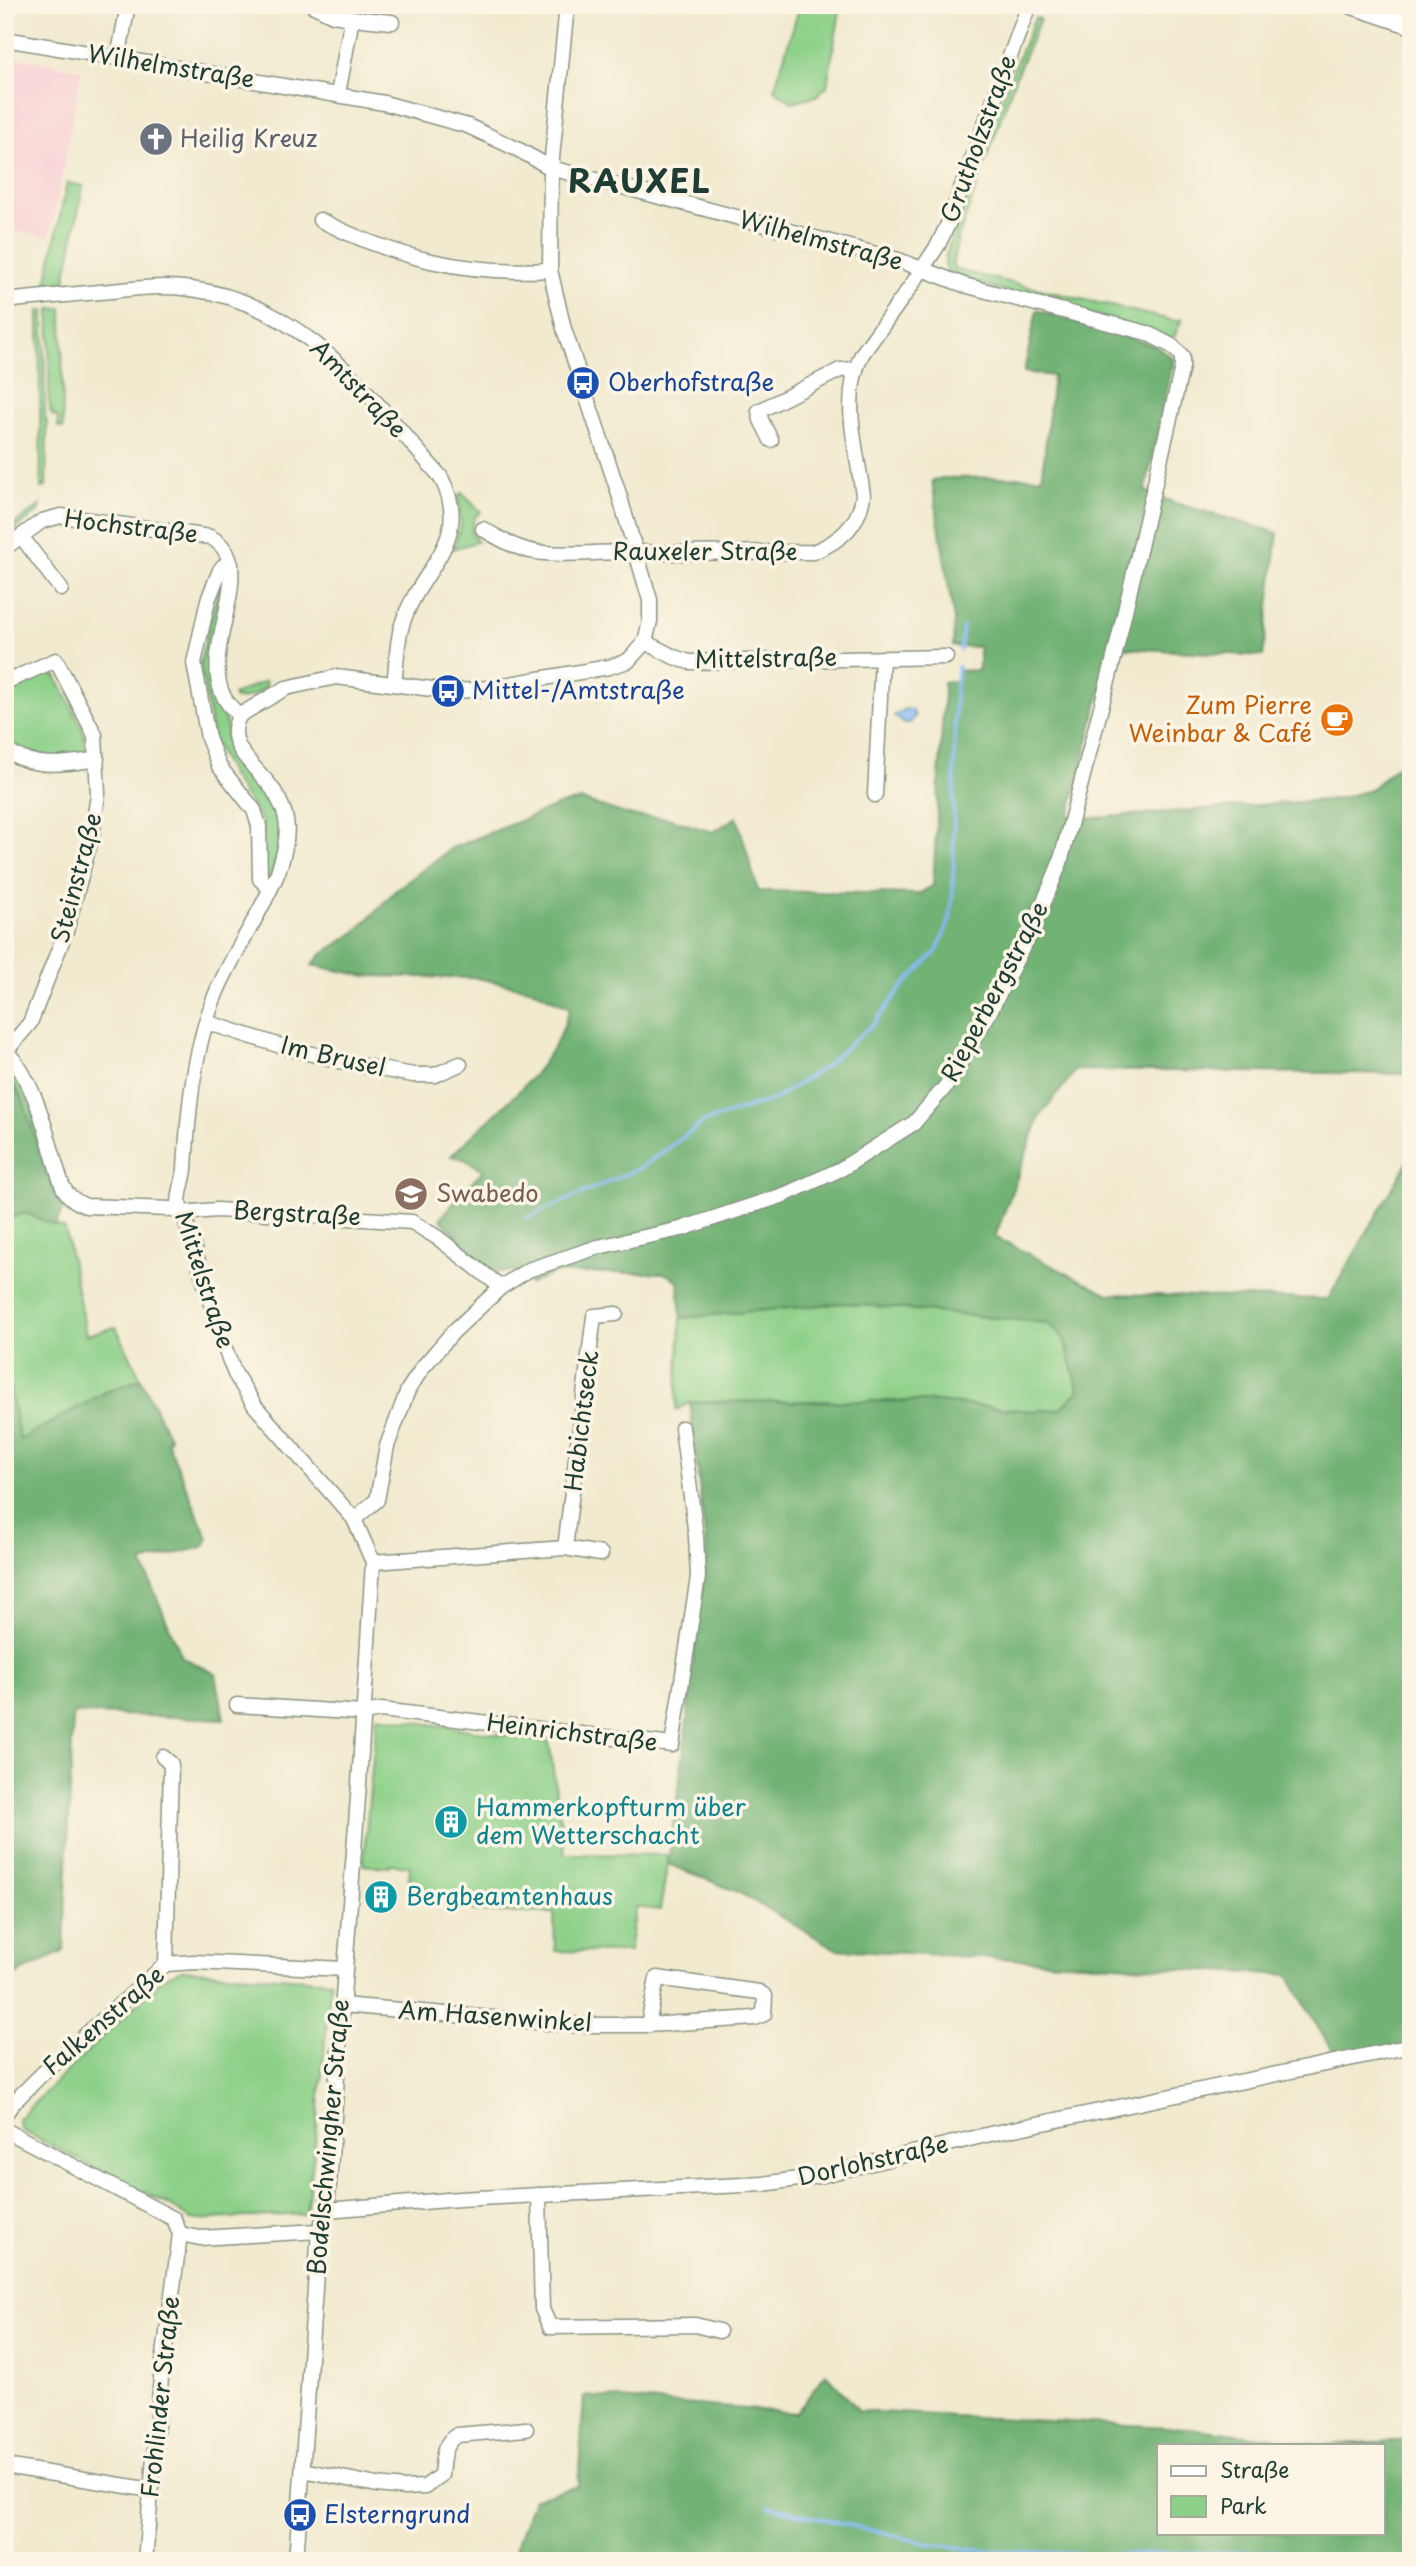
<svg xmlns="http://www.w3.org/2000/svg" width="1416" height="2566" viewBox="0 0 1416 2566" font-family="'Playpen Sans',sans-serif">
<rect width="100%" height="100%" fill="#fcf5e5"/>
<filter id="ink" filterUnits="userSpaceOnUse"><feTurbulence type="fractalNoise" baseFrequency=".0143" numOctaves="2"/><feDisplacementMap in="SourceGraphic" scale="14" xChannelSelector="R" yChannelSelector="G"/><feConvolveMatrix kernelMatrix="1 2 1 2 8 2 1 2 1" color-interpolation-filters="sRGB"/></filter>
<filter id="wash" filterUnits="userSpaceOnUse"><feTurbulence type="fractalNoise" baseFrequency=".00686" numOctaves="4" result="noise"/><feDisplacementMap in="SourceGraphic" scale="28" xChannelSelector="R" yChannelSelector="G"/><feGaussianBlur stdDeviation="1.57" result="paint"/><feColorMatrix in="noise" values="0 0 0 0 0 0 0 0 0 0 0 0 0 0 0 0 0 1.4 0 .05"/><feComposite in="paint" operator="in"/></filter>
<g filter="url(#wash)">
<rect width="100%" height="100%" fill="#f1eacf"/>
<!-- built -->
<polygon fill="#f7cfd4" points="5,55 82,70 50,237 5,229"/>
<!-- green -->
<g fill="#8dd089" stroke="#56865e" stroke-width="2">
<polygon points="800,5 841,5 827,86 816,96 792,102 774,90"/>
<polygon points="1035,18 1040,19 1016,76 958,238 952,266 957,270 1175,321 1182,319 1173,339 957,277 946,268 945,258 1007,84"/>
<polygon points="67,183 83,186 65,282 46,284"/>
<polygon points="62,308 63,428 58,427 58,418 51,414 49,400 50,309"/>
<polygon points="39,310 44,310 45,416 47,423 46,487 41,488"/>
<polygon points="462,493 481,512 475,517 471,531 477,542 453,549 461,526 458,496"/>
<polygon points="41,505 39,511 5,538 5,531"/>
<path d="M223,571C226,600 214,625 211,653C209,678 222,705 227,729C222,754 249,776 264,793H270L281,820V844L270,878H266L262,821L231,776L213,740L200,662Z"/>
<path d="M48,673L56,676L82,727L87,748L84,755C52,761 34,758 5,742V691Z"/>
<path d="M265,681L267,686C259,694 247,700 235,699L233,695Z"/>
<path d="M5,1064C40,1106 38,1147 58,1195L67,1204L81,1212L82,1217L70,1214L56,1200L23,1101L5,1070Z"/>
<polygon points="26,1213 65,1229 86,1335 116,1327 141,1379 106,1392 19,1440 5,1366 5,1219"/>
<polygon points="843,1303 1048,1323 1064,1338 1079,1391 1060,1409 1033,1411 926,1401 691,1402 676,1410 681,1318"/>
<polygon points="377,1716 549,1742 565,1854 669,1855 660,1910 636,1907 629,1952 555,1951 554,1913 478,1912 409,1882 410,1866 390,1864 389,1867 363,1865"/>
<polygon points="182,1970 331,1981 317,2128 306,2214 191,2220 171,2206 21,2130 18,2119 164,1977"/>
</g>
<!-- forest -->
<g fill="#72b275" stroke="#487854" stroke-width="2" fill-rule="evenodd">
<path d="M1037,310L1156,346L1174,359L1145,491L1175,503L1278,533L1263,656L1109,647L1107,666L1069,816L1080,819L1337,799L1370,790L1411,753V1074L1076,1070L1039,1118L995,1237L1108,1294L1328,1299L1411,1156V2046L1337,2060L1288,1975L836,1949L738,1892L668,1864L684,1749L695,1640L707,1555L690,1402L926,1401L1033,1411L1060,1409L1079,1391L1064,1338L1048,1323L843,1303L681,1318L678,1281L664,1273H554L530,1284L515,1272H501L491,1269L454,1242L457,1237L440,1219L483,1170L464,1159L451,1156C496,1111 553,1072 570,1008L534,990L477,978L366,976L312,965L321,955L357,931L395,891L452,848L559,805L581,800L632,816L667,818L713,832L737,817L758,891L918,894L933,886L944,691L943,682L957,681V671L979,670V647L953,646L954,620L932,481L942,478L1042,477L1053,376L1024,372Z"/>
<polygon points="5,1070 23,1101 56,1200 63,1209 55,1226 26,1213 5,1219"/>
<polygon points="5,1366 20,1440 106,1392 141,1379 170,1439 167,1441 208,1539 203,1547 142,1563 182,1657 216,1674 224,1719 73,1713 64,1951 5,1980"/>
<path d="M826,2373L859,2411L1188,2428L1324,2445L1411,2440V2561H827L770,2555L727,2561H511L533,2499L578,2486L584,2396L796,2413ZM1159,2445H1383V2533H1159Z"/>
</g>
<!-- water -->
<polygon fill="#86bbf5" stroke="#527c94" stroke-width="2" points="905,709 912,710 915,716 910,723 905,724 894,716"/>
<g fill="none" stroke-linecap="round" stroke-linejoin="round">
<!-- stream -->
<g stroke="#86bbf5" stroke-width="3.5">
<polyline points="960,650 963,627"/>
<polyline points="526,1218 642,1167 704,1122 775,1099 823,1068 875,1022 903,986 937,951 950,919 953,891 955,691 958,667"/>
<polyline points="769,2506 925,2543 976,2550 1110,2555 1289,2551 1316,2561"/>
</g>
</g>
</g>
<g filter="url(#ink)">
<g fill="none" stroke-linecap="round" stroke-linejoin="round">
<!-- street casing -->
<g stroke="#889482" stroke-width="17">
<g id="street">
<polyline points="312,5 333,15 352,18 338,94"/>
<polyline points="352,18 392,22"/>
<polyline points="5,39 384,103 468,126 519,150 551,168 898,260 964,285 1147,333 1172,346 1182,356 1182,367 1114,658 1060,863 1036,921 987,1017 946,1086 914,1123 841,1169 784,1195 681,1229 598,1247 528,1270 501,1287 453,1332 423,1367 408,1390 387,1446 377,1500 354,1519"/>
<polyline points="118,58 128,5"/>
<path d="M320,220C396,258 465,275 550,270"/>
<path d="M5,301C41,297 76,294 111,291C138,288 165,285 191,289C305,303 369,396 440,476C476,540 419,568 402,625C396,643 397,665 394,684"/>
<polyline points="771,440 761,420 759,411 840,370 856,369"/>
<path d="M483,529C502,540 521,552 544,553C582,556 620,549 658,553L813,552C839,542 860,525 863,495C857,449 840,399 862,354L911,286L938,245L948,224L1029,5"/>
<polyline points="21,536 61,589"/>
<path d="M5,548L42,521L61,516L210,537C270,568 178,671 240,715"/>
<polyline points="231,564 223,566 220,570 208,600 194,663 208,738 219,766 254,810 259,826 260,879 270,889"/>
<polyline points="645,642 674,657 689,662 946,657"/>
<polyline points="5,682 56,660 95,735 98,794 92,835 66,931 30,1023 6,1051"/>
<path d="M5,749C32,770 66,764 97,759"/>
<polyline points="875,795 882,658"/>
<polyline points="206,1022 284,1047 348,1063 413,1075 435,1075 460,1064"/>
<path d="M5,1050C39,1085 47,1140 62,1185C67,1196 75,1202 86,1206L171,1209L180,1213L217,1210L412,1222L438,1238L501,1287"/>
<polyline points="565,1548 594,1316 616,1314"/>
<polyline points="373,1562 565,1548 601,1554"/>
<polyline points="237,1705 364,1713 381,1710 672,1745 698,1577 696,1536 682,1428"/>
<polyline points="163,1757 171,1764 166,1964"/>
<polyline points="342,2005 571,2025 648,2025 755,2018 764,2014 765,1996 759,1992 657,1978 648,2025"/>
<polyline points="5,2114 13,2103 47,2069 166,1964 194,1962 345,1969"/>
<polyline points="5,2130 174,2219 180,2234 200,2238 319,2231"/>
<polyline points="539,2195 542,2309 550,2327 695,2325 719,2331"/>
<polyline points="327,2210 459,2199 763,2184 819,2176 990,2134 1411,2046"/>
<polyline points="5,2466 151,2490"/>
<path d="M303,2470L377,2485L404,2488L425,2487L441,2475C443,2459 442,2444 457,2435L526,2429"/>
<polyline points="145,2561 161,2378 180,2234"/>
<path d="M296,2561L319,2231L327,2210L359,1784L373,1562L354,1519L255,1406L235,1374L224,1346L185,1219C173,1203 183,1187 185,1169C188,1112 193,1055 213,1001C230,956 260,917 278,872C284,855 290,833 285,815C283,807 278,798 274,791C259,768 221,745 240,715L286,688L336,677L448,691L475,690L609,667L628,661L645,642L650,621V600L618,491L564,329L550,270L551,168L567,5"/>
</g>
</g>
<!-- secondary casing -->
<g stroke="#889482" stroke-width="22">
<polyline id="secondary" points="1354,5 1411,24"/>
</g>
<!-- street -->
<use href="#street" stroke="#fff" stroke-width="14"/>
<!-- secondary -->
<use href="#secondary" stroke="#fff" stroke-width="19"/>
</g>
</g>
<!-- icons -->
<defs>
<g id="church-disc" transform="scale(1.75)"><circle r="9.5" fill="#6b7280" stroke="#fcf5e5"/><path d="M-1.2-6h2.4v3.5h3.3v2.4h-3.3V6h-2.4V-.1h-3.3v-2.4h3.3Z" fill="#fff"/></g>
<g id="bus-disc" transform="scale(1.75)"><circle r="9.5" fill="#1a4fb4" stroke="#fcf5e5"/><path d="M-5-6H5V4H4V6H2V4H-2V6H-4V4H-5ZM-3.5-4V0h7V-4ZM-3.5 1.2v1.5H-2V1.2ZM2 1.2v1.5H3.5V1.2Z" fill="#fff"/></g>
<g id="cafe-disc" transform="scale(1.75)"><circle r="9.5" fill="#e8710a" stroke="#fcf5e5"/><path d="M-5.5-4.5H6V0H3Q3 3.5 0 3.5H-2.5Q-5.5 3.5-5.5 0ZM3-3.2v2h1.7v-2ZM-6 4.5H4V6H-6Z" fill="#fff"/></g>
<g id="school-disc" transform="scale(1.75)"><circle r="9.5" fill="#8d6e63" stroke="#fcf5e5"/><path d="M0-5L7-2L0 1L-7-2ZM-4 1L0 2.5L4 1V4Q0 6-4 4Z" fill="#fff"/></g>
<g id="building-disc" transform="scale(1.75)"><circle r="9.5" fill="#0f9aa8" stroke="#fcf5e5"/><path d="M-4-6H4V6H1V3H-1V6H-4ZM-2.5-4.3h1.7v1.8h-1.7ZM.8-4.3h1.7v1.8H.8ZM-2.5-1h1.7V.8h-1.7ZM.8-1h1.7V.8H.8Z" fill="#fff"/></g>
</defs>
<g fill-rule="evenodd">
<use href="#church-disc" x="156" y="139"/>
<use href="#bus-disc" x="583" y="383"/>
<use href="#bus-disc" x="448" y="691"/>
<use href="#cafe-disc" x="1337" y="720"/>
<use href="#school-disc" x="411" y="1194"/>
<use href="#building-disc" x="451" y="1822"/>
<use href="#building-disc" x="381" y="1897"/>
<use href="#bus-disc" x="300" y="2515"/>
</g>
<g text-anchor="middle" stroke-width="7" stroke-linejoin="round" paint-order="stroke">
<!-- street labels -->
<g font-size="24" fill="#1f3d34" stroke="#fcf5e5">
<text transform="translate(171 67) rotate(9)" y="8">Wilhelmstraße</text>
<text transform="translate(979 139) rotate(-70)" y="8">Grutholzstraße</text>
<text transform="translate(821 241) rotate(15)" y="8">Wilhelmstraße</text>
<text transform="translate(358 389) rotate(46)" y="8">Amtstraße</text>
<text transform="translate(131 527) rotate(7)" y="8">Hochstraße</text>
<text x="705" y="560">Rauxeler Straße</text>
<text transform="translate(766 659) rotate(-1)" y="8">Mittelstraße</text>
<text transform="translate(77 878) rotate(-75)" y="8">Steinstraße</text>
<text transform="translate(995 992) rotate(-62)" y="8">Rieperbergstraße</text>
<text transform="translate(333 1057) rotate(13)" y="8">Im Brusel</text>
<text transform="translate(297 1214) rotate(3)" y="8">Bergstraße</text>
<text transform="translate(204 1280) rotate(72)" y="8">Mittelstraße</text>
<text transform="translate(582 1421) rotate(-83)" y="8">Habichtseck</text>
<text transform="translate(572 1733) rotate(7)" y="8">Heinrichstraße</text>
<text transform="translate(495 2017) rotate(4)" y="8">Am Hasenwinkel</text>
<text transform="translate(104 2021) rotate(-41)" y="8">Falkenstraße</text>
<text transform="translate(329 2137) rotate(-85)" y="8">Bodelschwingher Straße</text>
<text transform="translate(873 2161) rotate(-13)" y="8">Dorlohstraße</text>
<text transform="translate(161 2397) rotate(-84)" y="8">Frohlinder Straße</text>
</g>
<!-- worship labels -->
<g font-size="24" fill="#5b616d" stroke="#fcf5e5" text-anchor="start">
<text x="180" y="147">Heilig Kreuz</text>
</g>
<!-- transit labels -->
<g font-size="24" fill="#164399" stroke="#fcf5e5" text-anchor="start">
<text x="608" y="391">Oberhofstraße</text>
<text x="472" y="699">Mittel-/Amtstraße</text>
<text x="324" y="2523">Elsterngrund</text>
</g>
<!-- food labels -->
<g font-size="24" fill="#c56008" stroke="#fcf5e5" text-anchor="end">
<text x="1312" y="714">Zum Pierre<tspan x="1312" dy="28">Weinbar &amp; Café</tspan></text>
</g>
<!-- education labels -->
<g font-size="24" fill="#785e54" stroke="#fcf5e5" text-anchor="start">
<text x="436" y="1202">Swabedo</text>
</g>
<!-- culture labels -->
<g font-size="24" fill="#0d838f" stroke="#fcf5e5" text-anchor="start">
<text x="476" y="1816">Hammerkopfturm über<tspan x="476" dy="28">dem Wetterschacht</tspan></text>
<text x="406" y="1905">Bergbeamtenhaus</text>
</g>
<!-- district labels -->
<g font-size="32" font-weight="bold" letter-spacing="2" fill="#1f3d34" stroke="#fcf5e5">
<text x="640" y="193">RAUXEL</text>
</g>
</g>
<!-- margin -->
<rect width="1416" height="2566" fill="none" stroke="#fcf5e5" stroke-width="28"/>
<!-- legend -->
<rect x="1157" y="2444" width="228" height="91" fill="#fcf5e5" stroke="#a4ab9e" stroke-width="2"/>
<rect x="1171" y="2466" width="35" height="10" fill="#ffffff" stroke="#a4ab9e" stroke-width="2"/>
<text x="1220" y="2478" font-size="21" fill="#1f3d34">Straße</text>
<rect x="1171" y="2496" width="35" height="21" fill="#8dd089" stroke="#a4ab9e" stroke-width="2"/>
<text x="1220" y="2514" font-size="21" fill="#1f3d34">Park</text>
</svg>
